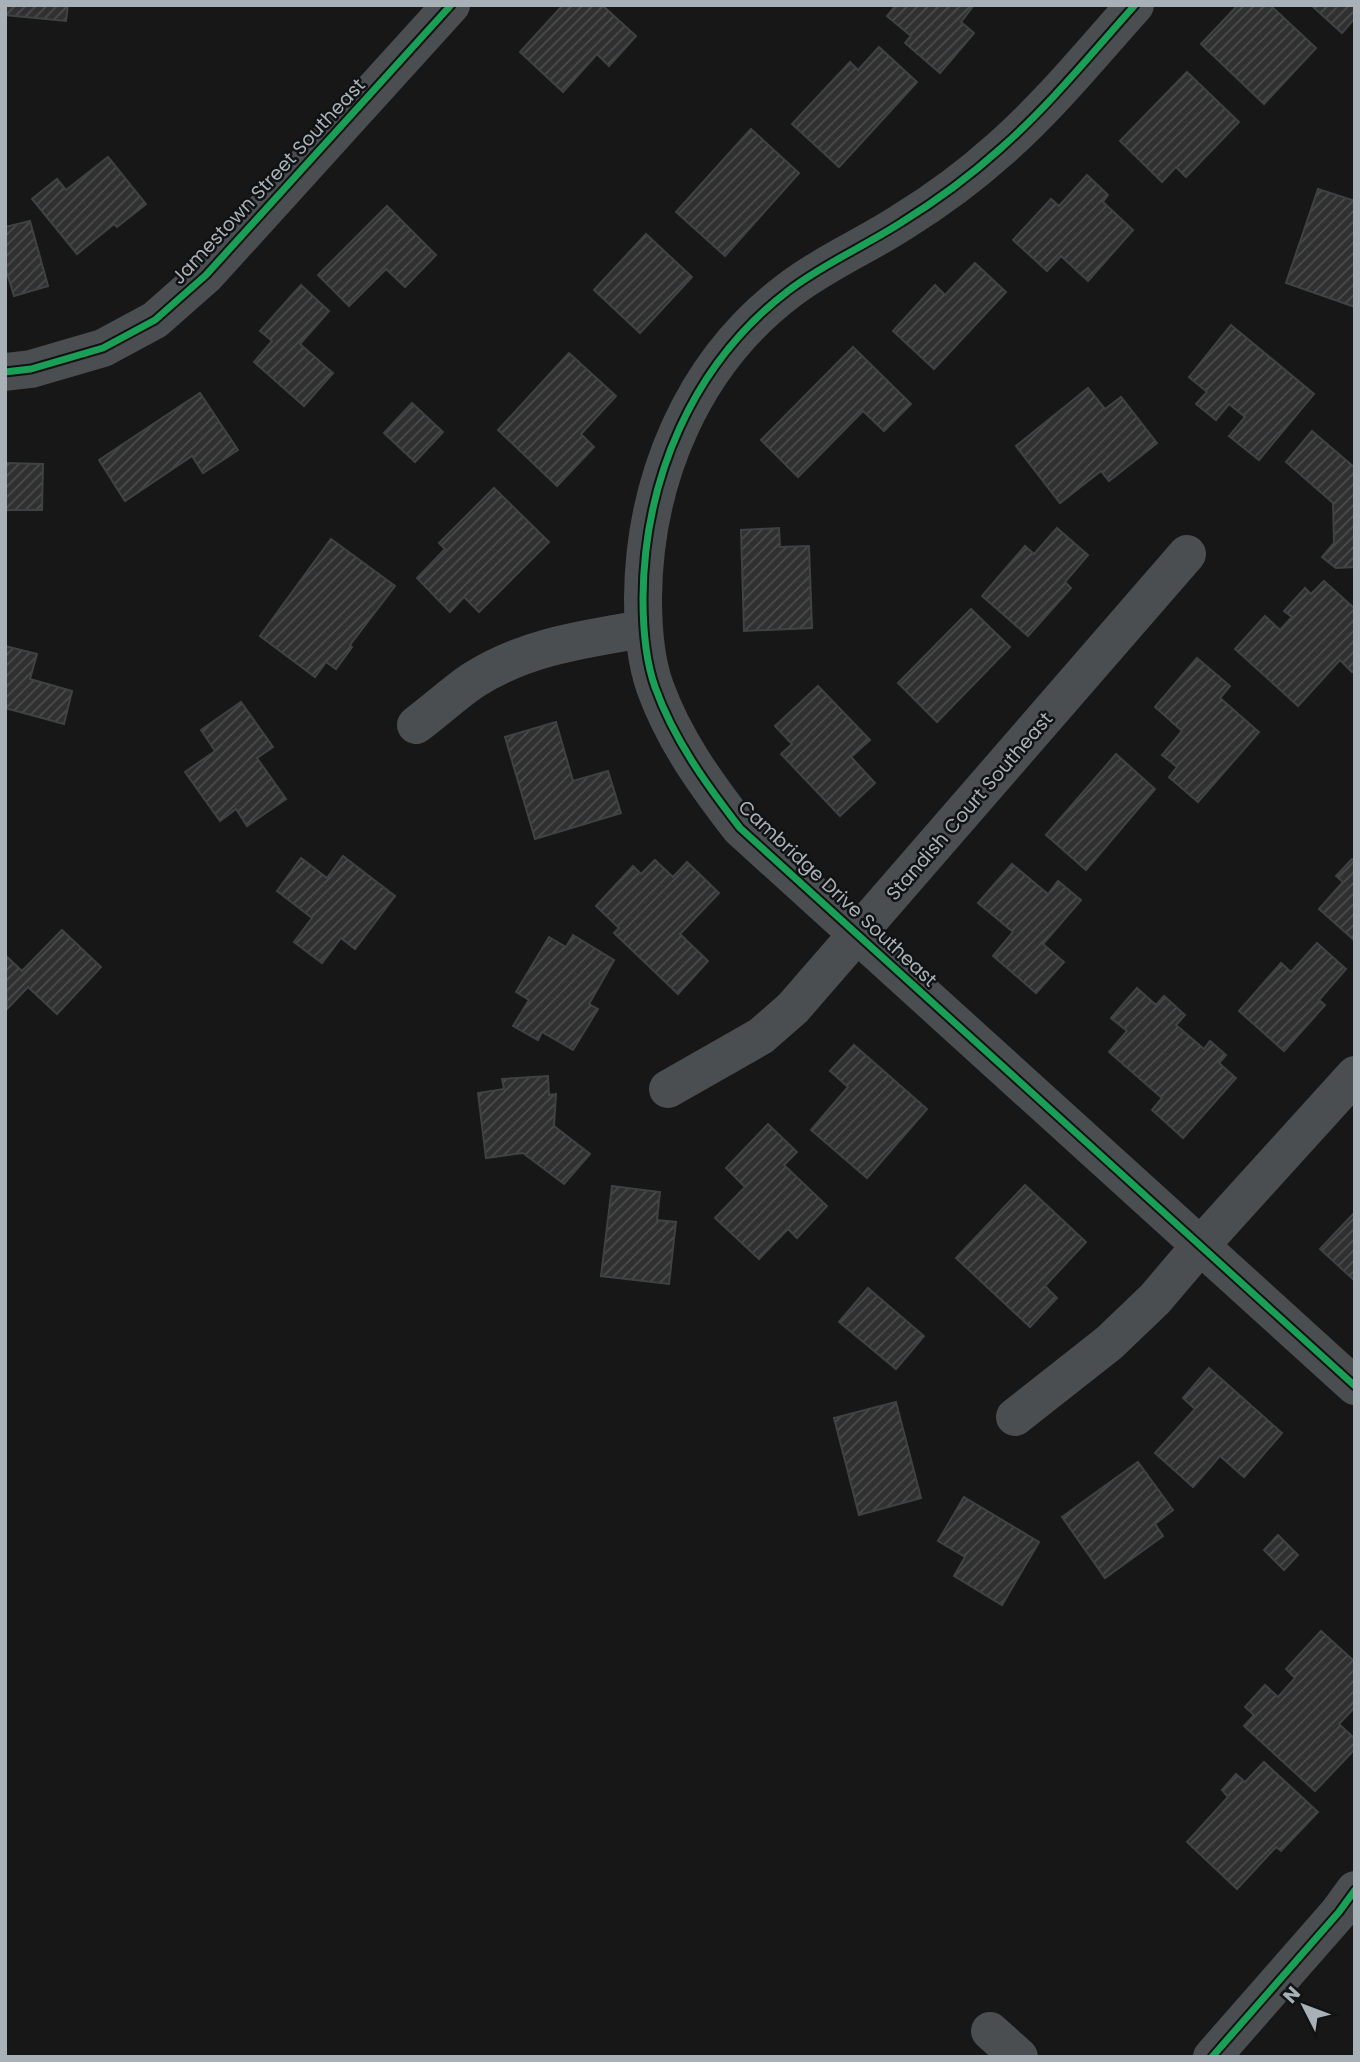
<svg xmlns="http://www.w3.org/2000/svg" width="1360" height="2062" viewBox="0 0 1360 2062" font-family="Poppins,sans-serif">
<defs>
<pattern id="building-hatch" width="6" height="6" patternUnits="userSpaceOnUse" patternTransform="scale(1.75)"><rect width="6" height="6" fill="#303031"/><path d="M-1 1l2-2M0 6l6-6M5 7l2-2" fill="none" stroke="#4b4c4d"/></pattern>
</defs>
<rect width="100%" height="100%" fill="#171717"/>
<!-- building -->
<g fill="url(#building-hatch)" stroke="#3f4243" stroke-width="2">
<polygon points="5,5 68,5 66,21 5,15"/>
<polygon points="563,5 602,5 636,36 609,66 597,54 563,92 520,52"/>
<polygon points="896,5 974,5 961,22 974,33 940,73 905,43 911,36 887,16"/>
<polygon points="1238,5 1270,5 1316,48 1264,104 1201,44"/>
<polygon points="1311,5 1355,5 1355,18 1342,33"/>
<polygon points="879,47 917,82 839,167 792,124 850,62 858,70"/>
<polygon points="1187,72 1239,122 1186,177 1176,167 1162,182 1120,141"/>
<polygon points="751,129 799,173 725,256 676,212"/>
<polygon points="108,157 146,204 117,227 114,224 77,254 32,199 57,179 66,190"/>
<polygon points="1087,175 1108,195 1103,202 1133,230 1088,281 1061,256 1047,271 1013,240 1051,199 1059,206"/>
<polygon points="1318,189 1355,201 1355,307 1286,283"/>
<polygon points="387,206 436,255 405,287 386,269 349,306 318,275"/>
<polygon points="30,221 48,286 14,296 7,273 5,274 5,227"/>
<polygon points="646,234 692,277 640,333 594,290"/>
<polygon points="975,263 1006,292 934,369 893,331 935,285 945,295"/>
<polygon points="301,285 329,311 300,344 333,373 304,406 254,362 272,341 260,331"/>
<polygon points="1231,325 1314,394 1259,460 1229,436 1245,417 1229,404 1216,420 1196,404 1207,392 1189,377"/>
<polygon points="853,347 911,404 884,431 863,411 798,477 761,440"/>
<polygon points="569,353 616,396 581,434 594,447 557,486 498,430"/>
<polygon points="1088,388 1105,409 1121,397 1157,443 1109,481 1101,471 1060,503 1016,446"/>
<polygon points="200,393 238,450 203,473 192,456 125,501 99,460"/>
<polygon points="412,403 443,432 415,462 384,433"/>
<polygon points="1312,431 1355,468 1355,567 1336,568 1322,557 1334,543 1333,503 1286,462"/>
<polygon points="5,463 43,464 42,510 5,510"/>
<polygon points="494,488 549,542 479,612 464,597 450,612 417,578 445,549 439,543"/>
<polygon points="779,528 780,547 809,546 812,628 744,631 741,530"/>
<polygon points="1057,528 1088,555 1065,582 1071,588 1028,636 982,596 1025,546 1034,554"/>
<polygon points="331,539 395,586 350,645 352,647 336,669 326,662 315,677 260,636"/>
<polygon points="1324,581 1355,609 1355,669 1352,672 1340,660 1298,706 1235,649 1265,616 1280,630 1292,617 1284,611 1305,588 1311,594"/>
<polygon points="971,609 1010,647 937,722 898,683"/>
<polygon points="5,646 37,654 30,679 72,691 64,724 5,708"/>
<polygon points="1197,658 1230,686 1220,698 1259,732 1198,802 1169,777 1177,767 1162,755 1182,731 1155,707"/>
<polygon points="818,686 870,740 851,757 875,783 840,816 781,754 792,744 775,726"/>
<polygon points="241,702 273,747 257,758 286,799 247,826 236,809 220,821 185,772 215,751 201,730"/>
<polygon points="556,722 573,781 608,771 621,813 535,839 505,737"/>
<polygon points="1116,754 1155,789 1086,870 1046,835"/>
<polygon points="343,856 395,896 355,949 341,938 322,963 294,942 312,918 277,891 301,858 327,878"/>
<polygon points="1352,859 1355,861 1355,941 1319,909 1343,882 1336,876"/>
<polygon points="655,860 673,877 687,862 719,893 680,934 708,961 678,994 614,933 619,928 596,906 633,866 641,874"/>
<polygon points="1012,864 1048,894 1058,881 1081,900 1043,944 1064,962 1036,993 993,956 1013,932 978,903"/>
<polygon points="62,930 101,967 57,1014 28,987 7,1009 5,955 22,971"/>
<polygon points="573,935 614,960 589,1004 598,1009 573,1050 542,1032 538,1040 513,1026 529,1000 516,992 549,937 566,947"/>
<polygon points="1317,943 1346,969 1319,1000 1325,1005 1284,1051 1239,1011 1281,963 1291,972"/>
<polygon points="1137,988 1156,1005 1164,996 1185,1015 1176,1025 1204,1049 1210,1041 1226,1055 1219,1063 1236,1078 1183,1138 1152,1110 1162,1098 1109,1052 1127,1031 1111,1018"/>
<polygon points="854,1045 927,1109 867,1178 811,1130 848,1087 830,1071"/>
<polygon points="548,1076 549,1095 556,1094 554,1126 590,1154 564,1184 523,1153 486,1158 478,1093 504,1089 502,1079"/>
<polygon points="768,1124 797,1152 784,1165 827,1206 797,1238 788,1229 759,1259 715,1218 745,1187 726,1168"/>
<polygon points="1025,1185 1086,1242 1045,1286 1057,1298 1030,1327 956,1258"/>
<polygon points="612,1186 660,1192 657,1220 676,1222 669,1284 601,1276"/>
<polygon points="1355,1212 1355,1281 1320,1249"/>
<polygon points="868,1288 924,1336 896,1369 839,1322"/>
<polygon points="1209,1368 1282,1433 1244,1477 1220,1456 1193,1487 1155,1453 1195,1409 1183,1398"/>
<polygon points="896,1402 921,1498 859,1515 834,1418"/>
<polygon points="1138,1462 1173,1510 1155,1524 1163,1536 1105,1578 1062,1517"/>
<polygon points="964,1497 1039,1542 1002,1605 954,1576 965,1557 938,1541"/>
<polygon points="1278,1535 1298,1555 1284,1570 1264,1550"/>
<polygon points="1321,1631 1355,1662 1355,1707 1339,1724 1355,1739 1355,1749 1315,1791 1244,1726 1254,1715 1245,1707 1265,1685 1278,1697 1295,1678 1286,1669"/>
<polygon points="1264,1762 1318,1812 1281,1851 1276,1847 1237,1889 1187,1842 1228,1797 1222,1790 1236,1774 1245,1782"/>
</g>
<g fill="none" stroke-linecap="round" stroke-linejoin="round">
<!-- minor -->
<g stroke="#4b4e50" stroke-width="38">
<path d="M1135,5C1091,54 1049,106 1000,149C970,176 936,201 902,222C865,246 823,264 788,291C692,364 644,480 643,598C643,627 645,659 655,687C674,740 706,784 740,828L1355,1386"/>
<polyline points="5,372 31,369 103,348 155,320 206,275 451,5"/>
<path d="M416,725C435,711 453,694 472,681C524,647 584,639 643,629"/>
<polyline points="668,1089 761,1036 793,1008 1187,554"/>
<polyline points="1015,1417 1109,1343 1155,1299 1200,1246 1355,1075"/>
<polyline points="990,2031 1019,2057"/>
<polyline points="1212,2057 1339,1912 1355,1890"/>
</g>
<!-- cycleway casing -->
<g stroke="#111213" stroke-width="11">
<g id="cycleway">
<path d="M1135,5C1091,54 1049,106 1000,149C970,176 936,201 902,222C865,246 823,264 788,291C692,364 644,480 643,598C643,627 645,659 655,687C674,740 706,784 740,828L1355,1386"/>
<polyline points="5,372 31,369 103,348 155,320 206,275 451,5"/>
<polyline points="1212,2057 1339,1912 1355,1890"/>
</g>
</g>
<!-- cycleway -->
<use href="#cycleway" stroke="#1a9f57" stroke-width="7"/>
</g>
<g text-anchor="middle" stroke-width="5" stroke-linejoin="round" paint-order="stroke">
<!-- street labels -->
<g font-size="19" fill="#a9b1b8" stroke="#111213">
<text transform="translate(268 181) rotate(-47)" y="7">Jamestown Street Southeast</text>
<text transform="translate(969 806) rotate(-49)" y="7">Standish Court Southeast</text>
<text transform="translate(838 893) rotate(43)" y="7">Cambridge Drive Southeast</text>
</g>
</g>
<!-- border -->
<rect width="1360" height="2062" fill="none" stroke="#a9b1b8" stroke-width="14"/>
<!-- north arrow -->
<g transform="translate(1304 2006) rotate(312)" stroke="#111213" stroke-width="5" paint-order="stroke">
<path d="M0-5L12 26L0 18L-12 26Z" fill="#a9b1b8"/>
<text y="-10" font-size="19" font-weight="bold" text-anchor="middle" fill="#a9b1b8">N</text>
</g>
</svg>
